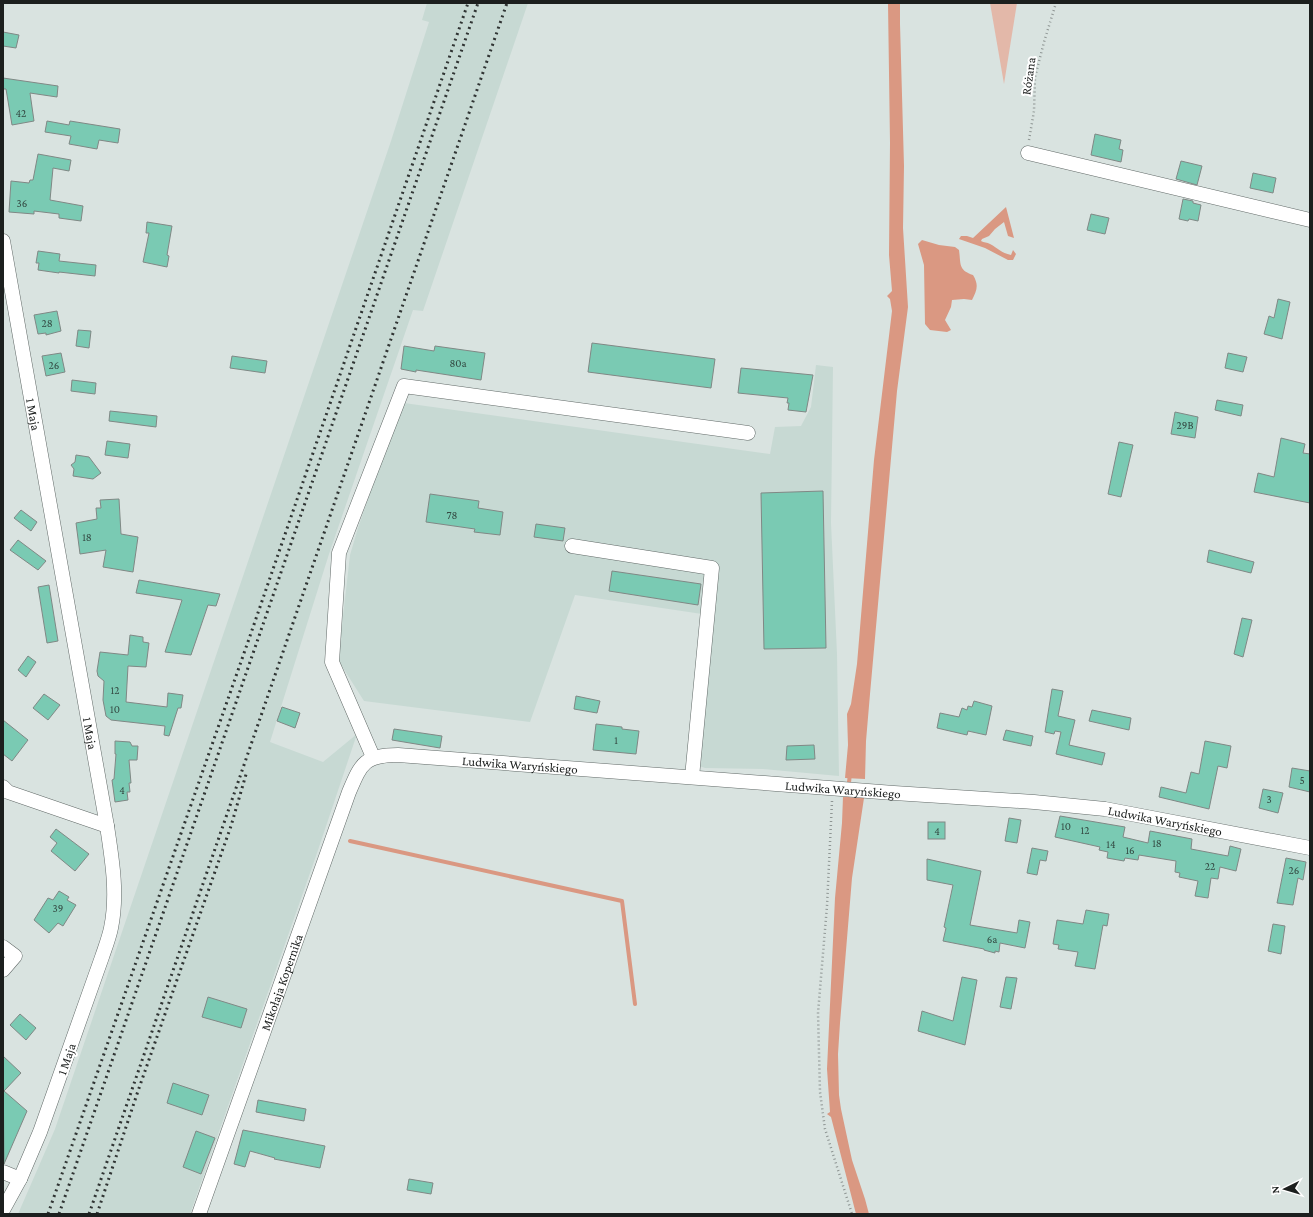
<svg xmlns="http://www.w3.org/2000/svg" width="1313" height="1217" viewBox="0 0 1313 1217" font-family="'Crimson Pro',serif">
<rect width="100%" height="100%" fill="#d9e3e0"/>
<!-- built -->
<g fill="#c7d9d3">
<polygon points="427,3 528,3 423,311 413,310 329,554 270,742 323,762 357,734 316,856 190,1214 18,1214 55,1129 391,141 429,22 422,20"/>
<polygon points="816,365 833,367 831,523 837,654 839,776 763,769 705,768 686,761 702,614 575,595 530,722 364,701 338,660 350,555 358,528 398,410 404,403 770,454 775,427 801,426 811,407"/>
</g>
<!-- green -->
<polygon fill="#e3b8a9" points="990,3 1017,3 1004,84"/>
<!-- water -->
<g fill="#da9882">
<polygon points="888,3 900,3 900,24 904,166 903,228 908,307 897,391 870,694 866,741 865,779 845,778 848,745 847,714 851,704 857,664 874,460 892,311 890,299 887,296 892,291 889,255 890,143"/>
<path d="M1006,207L1014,238L1008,236L1004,222L995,229L989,236L982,239L981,241C984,243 987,242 990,244C998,248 1001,253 1011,255L1013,250L1016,254L1013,260H1008L985,248L959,239L961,236H967L973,238Z"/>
<path d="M922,240L939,245L955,247L959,250C961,264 958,270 973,275C979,285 977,290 972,300L964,299L952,300L951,307L945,320L951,330L947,332L930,330L925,324L924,265L918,244Z"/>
<polygon points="843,797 864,798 852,878 840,1023 838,1054 839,1095 841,1109 852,1160 865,1199 869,1214 856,1214 831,1117 827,1114 830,1112 827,1069 835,898 842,823"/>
</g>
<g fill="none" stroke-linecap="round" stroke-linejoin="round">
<!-- stream -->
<g stroke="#da9882" stroke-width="4">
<polyline points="847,802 850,773"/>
<polyline points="350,841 622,901 635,1004"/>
</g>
</g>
<!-- building -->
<g fill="#7acab3" stroke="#808885">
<polygon points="3,32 19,35 16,48 3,46"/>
<polygon points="3,78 58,86 57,97 30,93 34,121 12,125 6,89 3,89"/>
<polygon points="47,121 69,125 70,121 120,129 118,143 99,140 97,149 69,144 71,136 45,132"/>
<polygon points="1095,134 1121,140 1119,149 1123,150 1121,162 1091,155"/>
<polygon points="38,154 71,160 69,171 53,168 50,200 83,206 81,221 59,218 59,214 34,211 34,214 9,212 11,181 29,183 30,180 33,180"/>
<polygon points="1181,161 1202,166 1197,185 1176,179"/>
<polygon points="1253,173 1276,178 1273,193 1250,188"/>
<polygon points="1183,199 1193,201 1193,203 1201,205 1198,221 1189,219 1188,221 1179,219"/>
<polygon points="1091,214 1109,218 1105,234 1087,230"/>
<polygon points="147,222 172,226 167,255 169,256 167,267 143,262 149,233 146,233"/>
<polygon points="38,251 60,254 59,261 96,265 95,276 59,272 59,273 38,270 39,263 36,263"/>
<polygon points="1278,299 1290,302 1282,339 1264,334 1269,316 1274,318"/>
<polygon points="57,311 61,331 46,335 46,333 38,334 34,315"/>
<polygon points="78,330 91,331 89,348 76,346"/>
<polygon points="592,343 715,359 711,388 588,372"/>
<polygon points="404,346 434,351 435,346 485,353 481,380 416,370 416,372 401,369"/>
<polygon points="61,353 65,372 46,376 42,356"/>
<polygon points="1228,353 1247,357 1243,372 1225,368"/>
<polygon points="232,356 267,361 265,373 230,368"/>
<polygon points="741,368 813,375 806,412 788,410 789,403 787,403 788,398 738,393"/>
<polygon points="72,380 96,383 95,394 71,391"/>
<polygon points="1217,400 1243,405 1241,416 1215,410"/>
<polygon points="110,411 157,416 156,427 109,421"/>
<polygon points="1175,412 1198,417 1195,438 1171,434"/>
<polygon points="1281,438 1305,444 1303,453 1310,454 1310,503 1254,492 1258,473 1274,477"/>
<polygon points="107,441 130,444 128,458 105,455"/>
<polygon points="1119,442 1133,445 1121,497 1108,494"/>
<polygon points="76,455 89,457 101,473 93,479 73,476 74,469 71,465 75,462"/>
<polygon points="823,491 826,648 764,649 761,493"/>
<polygon points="430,494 479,501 478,508 503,512 500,535 474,532 475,529 426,522"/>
<polygon points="119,499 121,534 138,537 133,572 103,567 106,550 80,554 76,523 97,519 96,508 101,508 100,500"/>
<polygon points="21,510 37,522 31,531 14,518"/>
<polygon points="536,524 565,528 563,541 534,537"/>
<polygon points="18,540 46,561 38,570 10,550"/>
<polygon points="1209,550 1254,562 1251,573 1207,562"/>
<polygon points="612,571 701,584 698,605 609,591"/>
<polygon points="139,580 220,594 216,606 208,605 191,655 165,652 182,600 136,593"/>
<polygon points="49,585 58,641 47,643 38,587"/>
<polygon points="1242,618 1252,620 1243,657 1234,654"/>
<polygon points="130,635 143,637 143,642 149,643 146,667 128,666 126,702 167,707 168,693 183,695 181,708 178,708 169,736 164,735 165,726 111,720 106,716 103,700 104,681 98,676 97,671 100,652 128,655"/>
<polygon points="28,656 36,662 26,677 18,670"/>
<polygon points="1052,689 1063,691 1058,716 1075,720 1069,745 1105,753 1102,765 1056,754 1061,732 1055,731 1054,734 1045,732"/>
<polygon points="44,694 60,705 48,720 33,708"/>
<polygon points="576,696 600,701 597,713 574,709"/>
<polygon points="974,701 992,706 986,735 968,731 967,735 937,728 940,713 959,717 962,708 967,710 968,706 972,707"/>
<polygon points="282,707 300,713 295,728 277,721"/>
<polygon points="1092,710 1131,718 1129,730 1089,721"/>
<polygon points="3,720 28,740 12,761 3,754"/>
<polygon points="596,724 622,727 622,729 639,731 636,754 593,750"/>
<polygon points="394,729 442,736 440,748 392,740"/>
<polygon points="1006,730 1033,736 1031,746 1003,740"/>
<polygon points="115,741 130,742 132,746 138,746 137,760 129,760 131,783 129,783 130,792 127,792 128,800 115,802 112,780 114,779 116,754 115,754"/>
<polygon points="1205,741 1231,746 1227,768 1218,766 1209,809 1159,797 1161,787 1186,793 1191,772 1199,774"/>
<polygon points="814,745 815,759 786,760 787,746"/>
<polygon points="1292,768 1310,771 1310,792 1289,787"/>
<polygon points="1263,789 1283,793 1278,813 1259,808"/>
<polygon points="1060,816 1125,827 1123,837 1148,843 1150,831 1192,839 1191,849 1228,856 1230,846 1241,849 1236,871 1220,867 1218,879 1211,878 1208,898 1195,896 1198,881 1179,877 1180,873 1175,872 1176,861 1139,855 1138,860 1125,858 1124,861 1107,858 1108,852 1099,850 1100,847 1055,837"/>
<polygon points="1009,818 1021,820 1017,843 1005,841"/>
<rect x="928" y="822" width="17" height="17"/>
<polygon points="56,829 89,854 75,871 51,851 57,843 50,837"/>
<polygon points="1032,848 1048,851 1046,861 1040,860 1037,875 1027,873"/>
<polygon points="1286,858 1306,862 1303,880 1298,878 1293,905 1277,903"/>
<polygon points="927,859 981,871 970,925 1017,933 1019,920 1030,922 1025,948 1000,943 999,952 995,951 995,953 984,950 984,949 943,941 946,928 944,927 953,885 927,880"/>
<polygon points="59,891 69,897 67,900 76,905 63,926 58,923 49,933 34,920 48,898 53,900"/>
<polygon points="1086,910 1109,914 1107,926 1103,925 1095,969 1075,966 1078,952 1058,949 1059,945 1053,944 1057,920 1083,924"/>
<polygon points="1273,924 1285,926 1281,954 1268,951"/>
<polygon points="962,977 977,980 965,1045 918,1031 922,1011 953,1021"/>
<polygon points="1006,977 1017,978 1011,1009 1000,1007"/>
<polygon points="208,997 247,1009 241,1028 202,1017"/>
<polygon points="20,1014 36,1028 26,1040 10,1025"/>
<polygon points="3,1056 21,1073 4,1091 27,1111 4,1164"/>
<polygon points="173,1083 209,1095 202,1115 167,1103"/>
<polygon points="258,1100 306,1109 304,1121 256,1112"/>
<polygon points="243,1130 325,1146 320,1168 274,1159 275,1158 250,1151 245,1167 234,1164"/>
<polygon points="196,1131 215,1138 201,1174 183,1167"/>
<polygon points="409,1179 433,1183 431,1194 407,1190"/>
</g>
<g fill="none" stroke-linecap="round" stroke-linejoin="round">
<!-- minor casing -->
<g stroke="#626a68" stroke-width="15">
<g id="minor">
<polyline points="1028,153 1310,220"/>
<path id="s1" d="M3,241L107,826C112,859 118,894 111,928C109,938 105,948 102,957L40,1132L20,1179L3,1210"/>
<polyline points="572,546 712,568 692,777"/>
<polyline points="373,757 332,662 339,553 404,386 748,433"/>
<polyline points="3,787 8,792 107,826"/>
<polyline points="3,947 15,956 3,970"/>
<polyline points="3,1172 20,1179"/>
<path id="s2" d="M199,1214L349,792C361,764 364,755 398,755L894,793L1034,802L1105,809L1310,848"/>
</g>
</g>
<!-- path -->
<g stroke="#8f9694" stroke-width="2.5" stroke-dasharray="1 3" stroke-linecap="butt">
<polyline points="1029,140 1034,111 1035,77 1044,42 1056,3"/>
<polyline points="832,801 827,906 818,1013 820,1092 825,1129 852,1214"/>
</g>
<!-- minor -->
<use href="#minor" stroke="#fff" stroke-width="14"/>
<!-- rail -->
<g stroke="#303433" stroke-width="3" stroke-dasharray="2 4" stroke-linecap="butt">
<polyline points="48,1214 250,636 468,3"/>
<polyline points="59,1214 478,3"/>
<polyline points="89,1214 507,3"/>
<polyline points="97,1214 138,1091 231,826 247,771"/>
</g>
</g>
<g text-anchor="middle" stroke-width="4" stroke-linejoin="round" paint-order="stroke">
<!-- number labels -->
<g font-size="11" fill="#344a43">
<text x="21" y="117">42</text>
<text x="22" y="207">36</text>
<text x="47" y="327">28</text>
<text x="458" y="367">80a</text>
<text x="54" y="369">26</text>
<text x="1185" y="429">29B</text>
<text x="452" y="519">78</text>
<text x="87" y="541">18</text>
<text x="115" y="694">12</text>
<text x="115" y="713">10</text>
<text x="616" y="744">1</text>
<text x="1302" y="784">5</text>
<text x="122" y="794">4</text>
<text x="1269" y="803">3</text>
<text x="1066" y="830">10</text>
<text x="1085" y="834">12</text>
<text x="937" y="835">4</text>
<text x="1157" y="847">18</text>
<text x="1111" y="848">14</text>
<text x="1130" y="854">16</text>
<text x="1210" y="870">22</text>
<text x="1294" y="874">26</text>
<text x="58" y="912">39</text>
<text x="992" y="943">6a</text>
</g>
<!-- street labels -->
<g font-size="13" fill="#1c1f1e" stroke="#fff">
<text transform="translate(1028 76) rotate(-82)" y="5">Różana</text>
<text dy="5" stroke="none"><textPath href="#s1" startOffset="176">1 Maja</textPath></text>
<text dy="5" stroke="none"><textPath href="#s1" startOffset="500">1 Maja</textPath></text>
<text dy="5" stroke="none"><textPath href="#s2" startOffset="638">Ludwika Waryńskiego</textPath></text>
<text dy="5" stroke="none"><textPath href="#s2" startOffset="962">Ludwika Waryńskiego</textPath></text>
<text dy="5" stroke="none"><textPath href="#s2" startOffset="1286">Ludwika Waryńskiego</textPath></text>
<text dy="5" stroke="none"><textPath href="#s2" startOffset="246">Mikołaja Kopernika</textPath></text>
<text transform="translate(66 1059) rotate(-71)" y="5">1 Maja</text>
</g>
</g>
<!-- border -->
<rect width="1313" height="1217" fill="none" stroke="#1c1f1e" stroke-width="8"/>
<!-- north arrow -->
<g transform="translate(1285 1189) rotate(265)" stroke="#ffffff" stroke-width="3" paint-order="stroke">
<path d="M0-3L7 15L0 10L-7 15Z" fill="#1c1f1e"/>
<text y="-6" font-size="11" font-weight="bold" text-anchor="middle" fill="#1c1f1e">N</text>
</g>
</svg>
